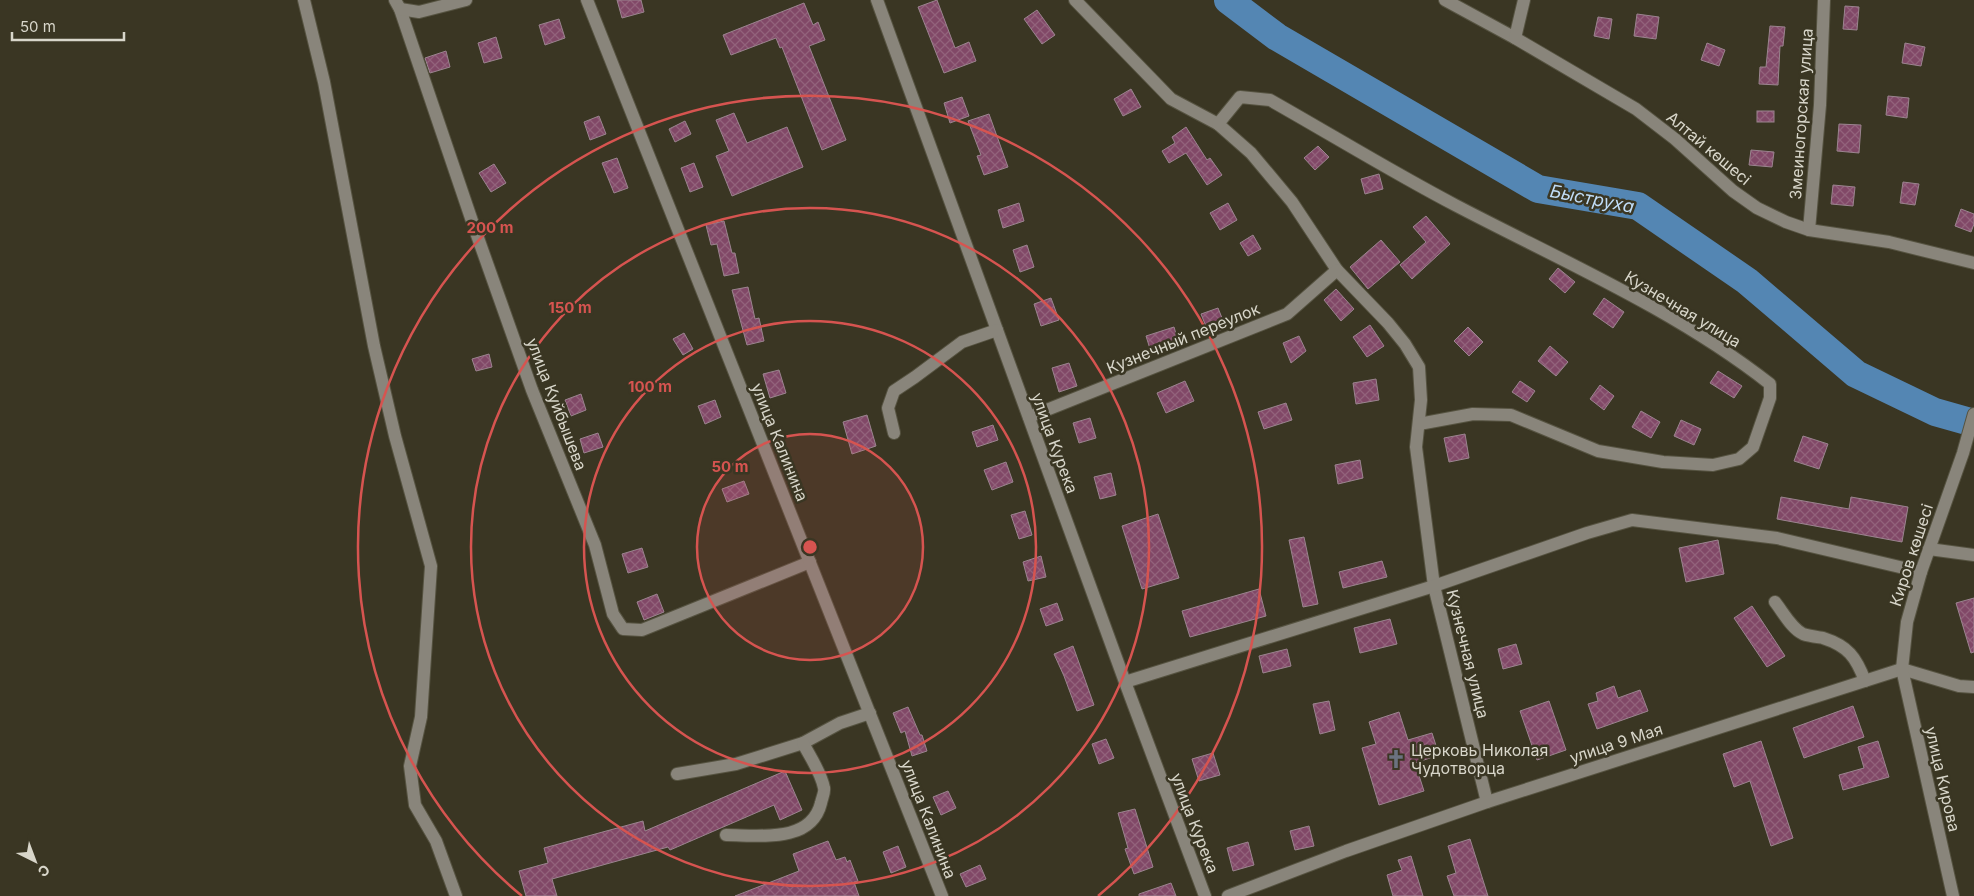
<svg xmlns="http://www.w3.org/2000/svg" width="1974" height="896" viewBox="0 0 1974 896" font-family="Inter,sans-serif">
<defs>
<pattern id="building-cross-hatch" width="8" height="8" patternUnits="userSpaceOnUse" patternTransform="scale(1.25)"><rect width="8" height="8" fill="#814867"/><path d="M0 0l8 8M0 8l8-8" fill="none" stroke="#92627b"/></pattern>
</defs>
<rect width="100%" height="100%" fill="#3a3623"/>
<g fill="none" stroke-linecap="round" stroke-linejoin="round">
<!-- river -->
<polyline stroke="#5486b3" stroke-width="28" points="1228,0 1277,37 1538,189 1638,206 1747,281 1856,374 1935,412 1974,423"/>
</g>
<!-- building -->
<g fill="url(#building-cross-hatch)" stroke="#9b848f">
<polygon points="617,0 641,0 644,12 622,18"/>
<polygon points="937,0 955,48 969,42 976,61 944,73 918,7"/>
<polygon points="804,3 813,25 818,22 825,40 809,46 846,140 822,150 782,47 780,48 776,38 731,55 723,35"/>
<polygon points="1845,6 1859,7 1857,30 1843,29"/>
<polygon points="1037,10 1055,35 1042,44 1024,19"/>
<polygon points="1637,14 1659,17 1656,39 1634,36"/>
<polygon points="1598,17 1612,19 1609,39 1594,36"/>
<polygon points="559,19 565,38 545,45 539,25"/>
<polygon points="1770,26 1785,27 1783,46 1780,46 1778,85 1759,84 1760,67 1766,67"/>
<polygon points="496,37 502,58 484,63 478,43"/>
<polygon points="1707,43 1725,50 1719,66 1701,60"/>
<polygon points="1905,43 1925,47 1921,66 1902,63"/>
<polygon points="446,51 450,67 430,73 425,58"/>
<polygon points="1131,89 1141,107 1123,116 1114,99"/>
<polygon points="1888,96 1909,98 1907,118 1886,115"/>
<polygon points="962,97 969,116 950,123 944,103"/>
<rect x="1757" y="111" width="17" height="11"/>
<polygon points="734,113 747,143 787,127 803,167 732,196 716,156 729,151 716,120"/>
<polygon points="989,114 1008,167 984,175 977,156 981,155 968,121"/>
<polygon points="599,116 606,134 590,140 584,122"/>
<polygon points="685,121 691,134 675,142 669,129"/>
<polygon points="1839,124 1861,125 1859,153 1837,151"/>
<polygon points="1186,127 1207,160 1210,158 1222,175 1207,185 1186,153 1169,163 1162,151 1175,143 1172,137"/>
<polygon points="1318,146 1329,157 1315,170 1304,158"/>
<polygon points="1751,150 1774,152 1772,167 1749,165"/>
<polygon points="617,158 628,188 614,193 602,163"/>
<polygon points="694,163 703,187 690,192 681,168"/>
<polygon points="494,164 506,183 491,192 479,173"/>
<polygon points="1379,174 1383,189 1365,194 1361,179"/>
<polygon points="1903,182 1919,184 1915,205 1900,203"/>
<polygon points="1833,185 1855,187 1853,206 1831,204"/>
<polygon points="1019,203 1024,221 1003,228 998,210"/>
<polygon points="1228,203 1237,220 1220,230 1210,213"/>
<polygon points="1961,209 1974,214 1974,224 1971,232 1955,226"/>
<polygon points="1426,216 1450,244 1412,279 1400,265 1426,242 1413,227"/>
<polygon points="724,221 732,253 735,253 739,273 724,276 717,244 711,245 706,225"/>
<polygon points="1253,235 1261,249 1248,256 1240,243"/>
<polygon points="1381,240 1400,262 1368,289 1350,267"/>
<polygon points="1027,245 1034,267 1020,272 1013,250"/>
<polygon points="1558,268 1575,282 1565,293 1549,279"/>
<polygon points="748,287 755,319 759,318 764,341 747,345 732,290"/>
<polygon points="1336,289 1354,309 1341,321 1324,300"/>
<polygon points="1051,298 1059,320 1041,326 1034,304"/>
<polygon points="1604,298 1624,312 1613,328 1593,314"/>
<polygon points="1218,308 1226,328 1209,334 1201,314"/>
<polygon points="1370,325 1384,346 1367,357 1353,337"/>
<polygon points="1174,327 1179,344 1151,352 1146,336"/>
<polygon points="1468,327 1483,342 1469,356 1454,341"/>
<polygon points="684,333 693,349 683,355 673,339"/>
<polygon points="1299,336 1306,351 1291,363 1283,343"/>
<polygon points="1550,346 1568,362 1556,376 1538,361"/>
<polygon points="489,354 492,367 476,371 472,359"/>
<polygon points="1069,363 1077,386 1059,392 1052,368"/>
<polygon points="779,370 786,393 770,398 763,374"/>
<polygon points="1718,371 1742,386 1734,398 1710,383"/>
<polygon points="1376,379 1379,400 1356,404 1353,383"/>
<polygon points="1185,381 1194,401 1166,413 1157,393"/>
<polygon points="1520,381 1535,391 1527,402 1512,392"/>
<polygon points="1600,385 1614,396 1604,410 1590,399"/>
<polygon points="581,394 586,410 571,416 565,400"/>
<polygon points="715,400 721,417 705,424 698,406"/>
<polygon points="1286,403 1292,420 1264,429 1258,412"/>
<polygon points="1641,411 1660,422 1651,438 1632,427"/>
<polygon points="867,415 876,446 852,454 843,422"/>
<polygon points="1090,418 1096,438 1079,443 1073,423"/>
<polygon points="1681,420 1701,429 1694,445 1674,436"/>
<polygon points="993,425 998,440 977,447 972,432"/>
<polygon points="598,433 603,447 584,453 580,439"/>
<polygon points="1465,434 1469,458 1449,462 1444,438"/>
<polygon points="1803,436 1828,444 1819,469 1794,461"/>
<polygon points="1360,460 1363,478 1338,484 1335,465"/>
<polygon points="1006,462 1013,482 992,490 984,470"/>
<polygon points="1111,473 1116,495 1100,499 1094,477"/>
<polygon points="744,481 749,494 727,502 722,489"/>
<polygon points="1781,497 1849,509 1851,497 1908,507 1902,542 1777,519"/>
<polygon points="1025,511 1032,535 1019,539 1011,515"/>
<polygon points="1158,514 1179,578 1142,589 1122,526"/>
<polygon points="1304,537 1318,604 1303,607 1289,540"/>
<polygon points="1718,540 1724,574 1686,582 1679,548"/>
<polygon points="642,548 648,567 628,573 622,554"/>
<polygon points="1041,556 1046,577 1028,581 1023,562"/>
<polygon points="1382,561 1387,577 1343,588 1339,572"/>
<polygon points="1259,589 1266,616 1190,637 1182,611"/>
<polygon points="657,594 664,612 644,620 637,602"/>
<polygon points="1974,598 1974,652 1971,653 1956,603"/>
<polygon points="1057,603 1063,620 1046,626 1040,609"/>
<polygon points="1752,606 1785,656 1767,667 1734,618"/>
<polygon points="1390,619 1397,644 1360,653 1354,628"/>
<polygon points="1516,644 1522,664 1503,669 1498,649"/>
<polygon points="1073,646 1094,705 1077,711 1064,676 1054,654"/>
<polygon points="1287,649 1291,666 1263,673 1259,656"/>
<polygon points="1614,686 1618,698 1640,690 1648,711 1597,729 1588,704 1598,701 1596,693"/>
<polygon points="1329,701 1335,730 1320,734 1313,704"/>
<polygon points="1549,701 1566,750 1537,760 1520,711"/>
<polygon points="1853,706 1864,737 1804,758 1793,728"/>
<polygon points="908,707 920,735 922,735 927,751 912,756 905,731 901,733 893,713"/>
<polygon points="1399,712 1408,740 1432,733 1439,755 1415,763 1424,791 1379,805 1362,748 1376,744 1369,722"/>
<polygon points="1106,739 1114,758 1099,764 1092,744"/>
<polygon points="1761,741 1793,838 1771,846 1750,781 1734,787 1723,754"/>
<polygon points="1878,741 1889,777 1843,790 1839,775 1864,768 1858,747"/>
<polygon points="1213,753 1220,775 1199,781 1192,759"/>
<polygon points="785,771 802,810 780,820 774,805 670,850 668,847 552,879 557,896 526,896 519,871 548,863 544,848 643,821 645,831"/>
<polygon points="948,791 956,808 941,815 933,797"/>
<polygon points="1135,809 1153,867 1134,874 1125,849 1128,848 1118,813"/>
<polygon points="1309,826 1314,846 1295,850 1290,831"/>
<polygon points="1470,839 1488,896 1454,896 1447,876 1456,873 1448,846"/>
<polygon points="828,841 836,860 845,857 847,862 850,860 858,881 854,882 859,896 735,896 799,871 793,854"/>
<polygon points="1248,842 1254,865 1233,871 1227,848"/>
<polygon points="898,846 906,867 891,873 883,852"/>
<polygon points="1411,856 1423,896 1393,896 1387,875 1402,870 1398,860"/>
<polygon points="980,865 986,879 966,887 960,874"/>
<polygon points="1171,883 1176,896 1139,896 1139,894"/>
</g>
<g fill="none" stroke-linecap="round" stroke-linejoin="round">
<!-- minor casing -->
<g stroke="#565341" stroke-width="14">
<g id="minor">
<polyline points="304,0 324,82 374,346 395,436 431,566 421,717 410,766 415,805 436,841 456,896"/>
<polyline points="395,0 400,9 472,221 532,390 595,545 613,614 623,629 642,630 810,562"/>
<polyline points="587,0 942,896"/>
<polyline points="877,0 1125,682 1205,896"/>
<polyline points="1075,0 1171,99 1218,124 1251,153 1292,202 1337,270 1388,323 1405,344 1419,367 1421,400 1416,447 1434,586 1487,802"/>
<polyline points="1445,0 1515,38 1636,109 1675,139 1733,191 1757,208 1786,222 1809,230 1889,242 1974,263"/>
<polyline points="400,9 419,12 466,0"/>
<polyline points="1515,38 1524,0"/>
<path d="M1218,124L1240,97L1270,100C1332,135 1392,172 1455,205C1560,260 1676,310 1770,384V398L1753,447L1739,459L1713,465L1663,462L1598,451L1511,415L1473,414L1419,424"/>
<polyline points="1809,230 1820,105 1824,0"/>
<polyline points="1029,417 1287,314 1337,270"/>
<polyline points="894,433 888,408 894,391 915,377 962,342 997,330"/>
<polyline points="1929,549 1974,555"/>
<path d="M1775,602C1783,612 1791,628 1803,634C1809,636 1817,637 1823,638C1848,646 1856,657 1865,681"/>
<polyline points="1902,669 1959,686 1974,687"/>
<polyline points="1125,682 1434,586 1587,533 1632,520 1777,538 1921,572"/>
<polyline points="677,774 736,764 803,743 840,723 870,713"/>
<path d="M726,835C758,835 811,844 821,803C822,798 825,792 824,788C821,772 810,757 803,743"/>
<polyline points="1228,896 1346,851 1487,802 1902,669"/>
<polyline points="1953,896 1902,669 1907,622 1921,572 1963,453 1974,414"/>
</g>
</g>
<!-- minor -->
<use href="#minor" stroke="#89857b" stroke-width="12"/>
</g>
<!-- distance rings -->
<circle cx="810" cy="547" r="113" fill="#d65450" fill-opacity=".12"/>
<g fill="none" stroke="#d65450" stroke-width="2.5">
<circle cx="810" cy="547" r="113"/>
<circle cx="810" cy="547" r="226"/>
<circle cx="810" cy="547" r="339"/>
<path d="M522 896A452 452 0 1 1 1098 896"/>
</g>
<!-- icons -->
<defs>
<g id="church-bare" transform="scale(1.5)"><path d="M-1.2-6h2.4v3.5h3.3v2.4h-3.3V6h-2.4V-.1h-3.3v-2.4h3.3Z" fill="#6b7280" stroke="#3a3623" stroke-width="2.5" paint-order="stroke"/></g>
</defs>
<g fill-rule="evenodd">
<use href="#church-bare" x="1396" y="759"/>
</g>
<g text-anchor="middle" stroke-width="5" stroke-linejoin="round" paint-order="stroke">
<!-- street labels -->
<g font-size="16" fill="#d8d6ca" stroke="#3a3623">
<text transform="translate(1801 114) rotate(-86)" y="6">Змеиногорская улица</text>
<text transform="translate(1709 148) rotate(40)" y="6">Алтай көшесі</text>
<text transform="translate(1683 309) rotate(31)" y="6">Кузнечная улица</text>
<text transform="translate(1183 338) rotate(-22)" y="6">Кузнечный переулок</text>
<text transform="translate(557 404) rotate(69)" y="6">улица Куйбышева</text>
<text transform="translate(780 442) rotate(68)" y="6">улица Калинина</text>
<text transform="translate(1055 443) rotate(70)" y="6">улица Курека</text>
<text transform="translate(1911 555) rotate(-72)" y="6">Киров көшесі</text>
<text transform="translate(1468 654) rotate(76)" y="6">Кузнечная улица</text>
<text transform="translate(1616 743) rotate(-18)" y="6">улица 9 Мая</text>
<text transform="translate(1943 779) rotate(77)" y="6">улица Кирова</text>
<text transform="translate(929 819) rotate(69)" y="6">улица Калинина</text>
<text transform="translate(1195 823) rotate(69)" y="6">улица Курека</text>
</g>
<!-- poi labels -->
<g font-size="16" fill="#d8d6ca" stroke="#3a3623" text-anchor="start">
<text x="1411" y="756">Церковь Николая<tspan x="1411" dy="18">Чудотворца</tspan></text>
</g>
<!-- water labels -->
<g font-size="18" font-style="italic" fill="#c0dcf6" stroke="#3a3623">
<text transform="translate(1592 199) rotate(11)" y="6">Быструха</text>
</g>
</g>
<circle cx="810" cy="547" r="8" fill="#d65450" stroke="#3a3623" stroke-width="2.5"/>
<g font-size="15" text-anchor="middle" font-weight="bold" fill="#d65450" stroke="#3a3623" stroke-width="5" stroke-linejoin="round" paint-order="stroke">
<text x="490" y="233">200 m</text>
<text x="570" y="313">150 m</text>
<text x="650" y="392">100 m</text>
<text x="730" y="472">50 m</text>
</g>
<!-- north arrow -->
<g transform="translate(35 861) rotate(138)" stroke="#3a3623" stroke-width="4" paint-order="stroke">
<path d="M0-4L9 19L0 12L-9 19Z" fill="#d8d6ca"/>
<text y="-8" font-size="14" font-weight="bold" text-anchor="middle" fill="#d8d6ca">С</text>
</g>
<!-- scale -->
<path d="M12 32v8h112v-8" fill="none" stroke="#d8d6ca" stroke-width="2.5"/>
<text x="20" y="32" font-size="15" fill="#d8d6ca" stroke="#3a3623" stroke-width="4" paint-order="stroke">50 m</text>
</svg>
